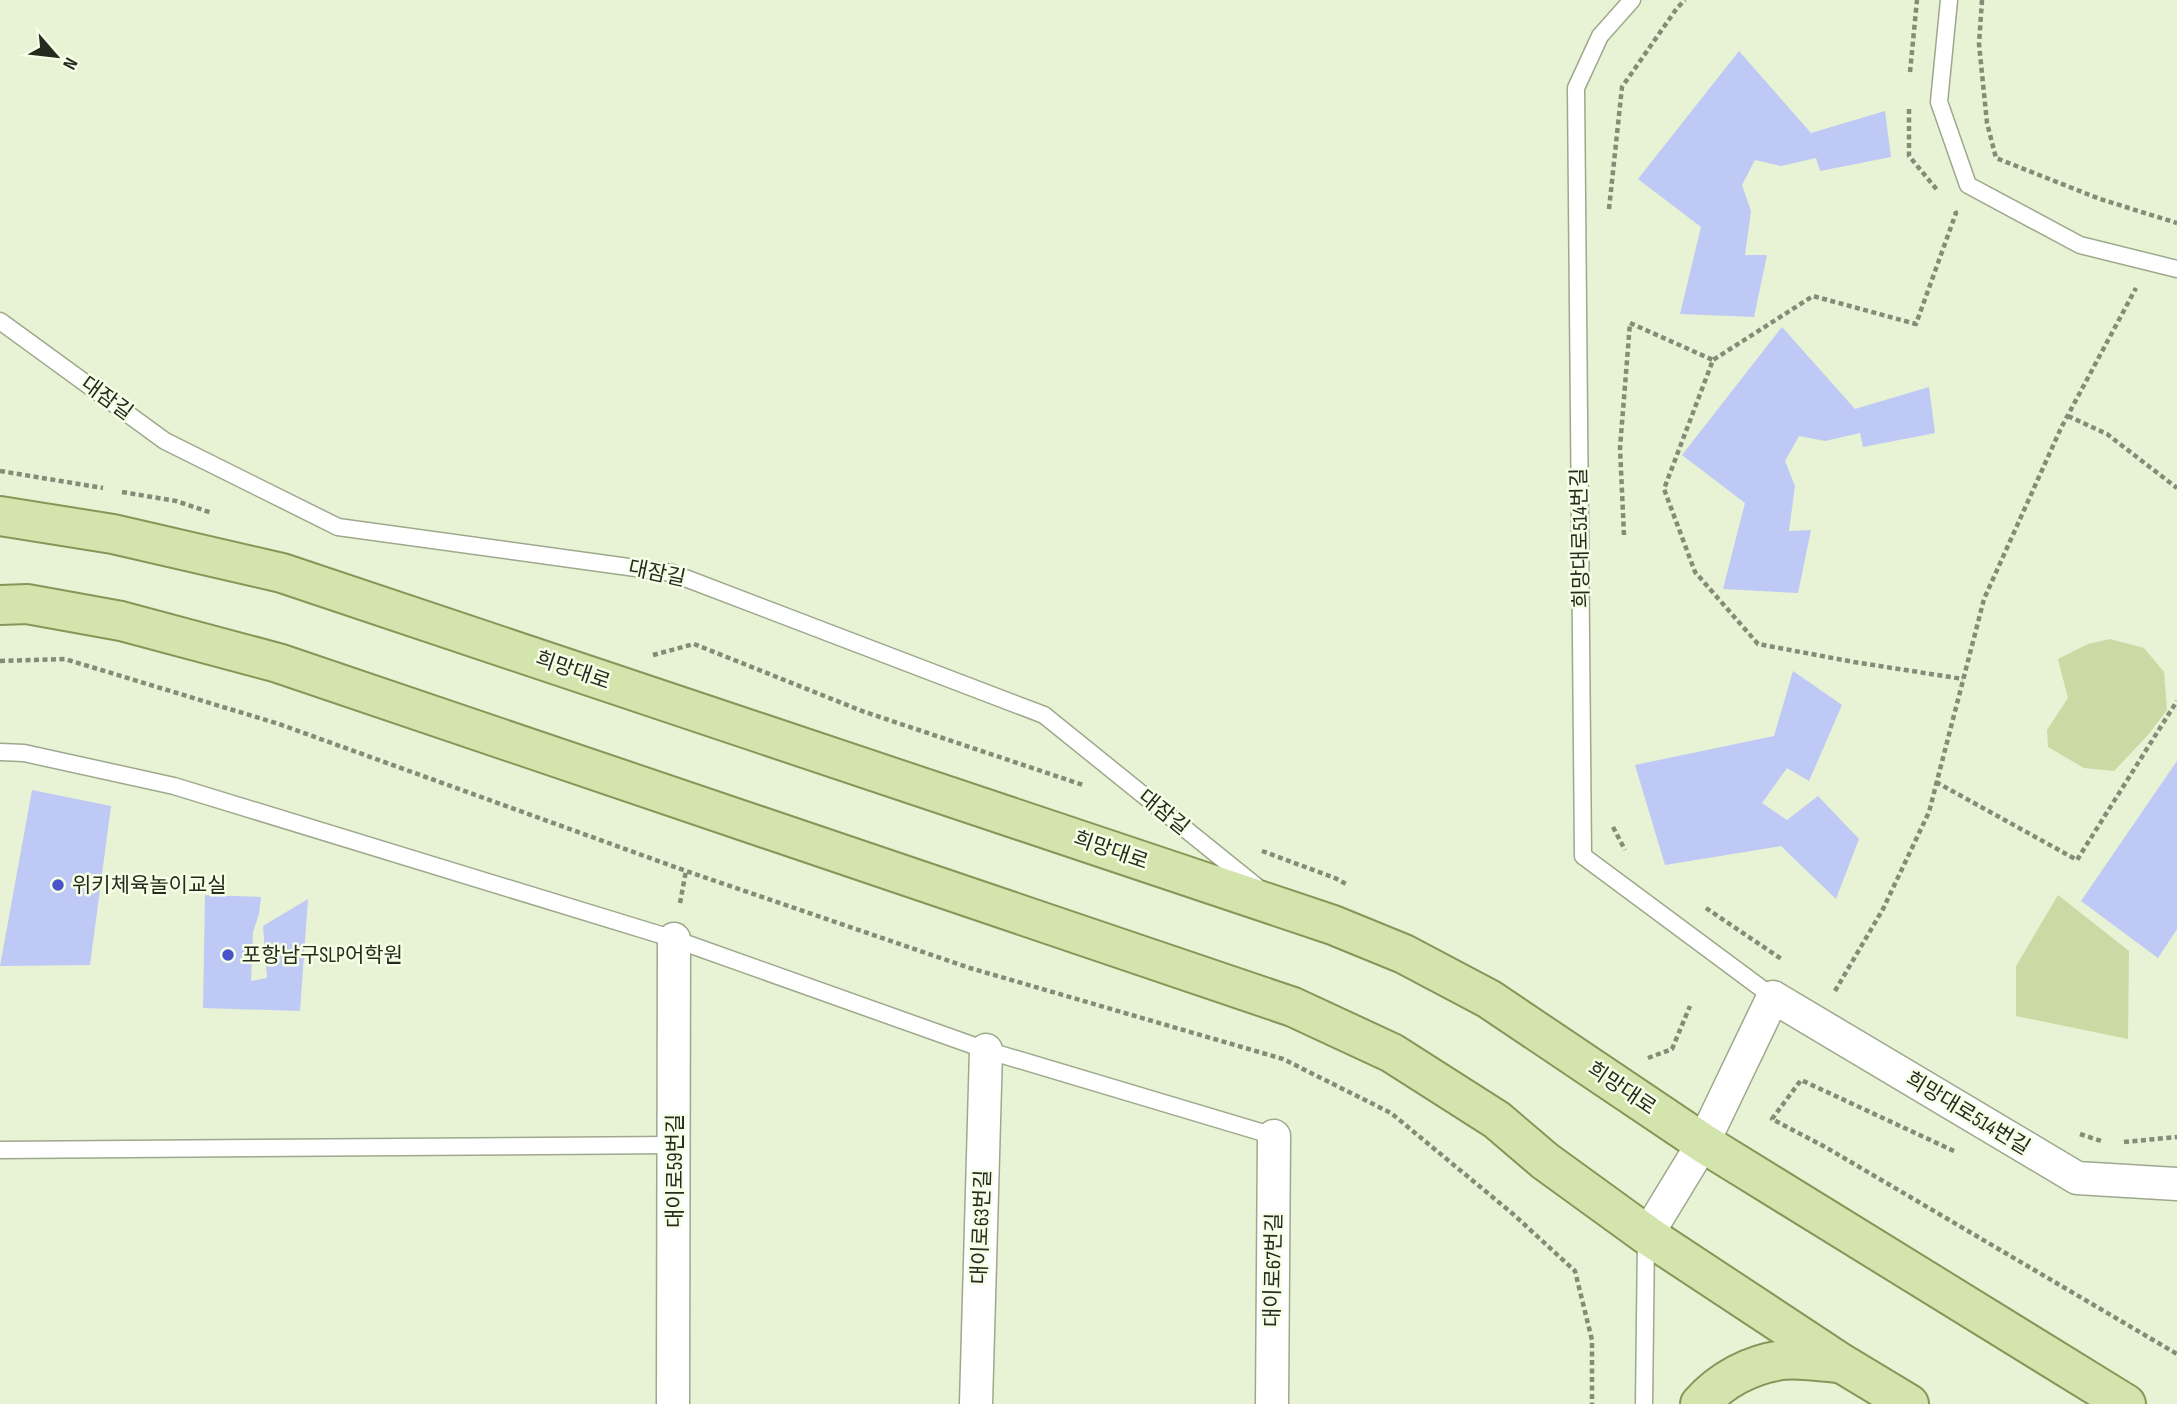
<svg xmlns="http://www.w3.org/2000/svg" width="2177" height="1404" viewBox="0 0 2177 1404" font-family="'Sofia Sans Condensed','Noto Sans KR',sans-serif">
<rect width="100%" height="100%" fill="#e8f2d4"/>
<!-- green -->
<g fill="#c9daa5">
<polygon points="2110,639 2144,648 2164,672 2167,710 2148,735 2114,771 2084,768 2048,747 2047,730 2068,698 2058,659 2088,644"/>
<polygon points="2058,895 2129,951 2128,1039 2016,1016 2016,966"/>
</g>
<!-- building -->
<g fill="#bec9f5">
<polygon points="1739,51 1811,133 1885,111 1891,157 1820,171 1816,158 1781,166 1755,160 1742,185 1751,211 1745,255 1767,255 1754,317 1680,314 1701,227 1638,179"/>
<polygon points="1782,327 1855,409 1929,387 1935,433 1863,447 1860,433 1825,441 1799,436 1785,461 1795,486 1789,531 1811,530 1798,593 1723,589 1745,503 1682,455"/>
<polygon points="1793,671 1842,705 1809,781 1787,768 1762,803 1787,820 1818,796 1859,839 1836,899 1781,846 1665,865 1635,765 1774,736"/>
<polygon points="2177,761 2177,929 2158,958 2081,901"/>
<polygon points="32,790 111,806 90,965 0,966"/>
<polygon points="205,895 261,897 259,914 253,932 251,981 267,978 263,926 308,899 300,1011 203,1008"/>
</g>
<g fill="none" stroke-linecap="round" stroke-linejoin="round">
<!-- lane casing -->
<g stroke="#9ea88c" stroke-width="19">
<g id="lane">
<polyline points="1632,0 1600,36 1576,88 1583,856 1773,997"/>
<polyline points="1949,0 1939,102 1968,185 2080,245 2177,269"/>
<polyline points="0,321 165,441 338,527 672,573 1044,715 1256,886"/>
<polyline points="0,752 24,753 174,786 674,939 986,1050 1274,1136"/>
<polyline points="0,1150 675,1145"/>
<polyline points="1644,1404 1646,1238"/>
</g>
</g>
<!-- street casing -->
<g stroke="#9ea88c" stroke-width="35">
<g id="street">
<polyline points="1647,1235 1703,1143 1773,997 2077,1178 2177,1184"/>
<polyline points="673,1404 674,939"/>
<polyline points="976,1404 986,1050"/>
<polyline points="1272,1404 1274,1136"/>
</g>
</g>
<!-- primary casing -->
<g stroke="#859758" stroke-width="42">
<g id="primary">
<polyline points="0,516 113,534 282,573 1333,925 1404,954 1489,999 1703,1143 2126,1404"/>
<polyline points="0,605 27,604 121,621 278,663 1293,1007 1392,1053 1497,1120 1545,1161 1647,1235 1841,1363 1909,1404"/>
<path d="M1700,1404C1721,1380 1751,1364 1783,1360C1800,1358 1821,1362 1839,1363"/>
</g>
</g>
<!-- path -->
<g stroke="#848b77" stroke-width="4.5" stroke-dasharray="5 3.5" stroke-linecap="butt">
<polyline points="1982,0 1979,44 1987,123 1996,158 2100,199 2177,223"/>
<polyline points="1910,72 1917,0"/>
<polyline points="1909,109 1909,156 1938,191"/>
<polyline points="1609,209 1622,87 1677,8 1685,0"/>
<polyline points="1955,211 1956,213 1916,324 1813,296 1713,360 1664,489 1695,572 1758,644 1854,662 1963,679"/>
<polyline points="2068,416 2107,434 2177,488"/>
<polyline points="0,471 103,488"/>
<polyline points="122,492 176,501 212,513"/>
<polyline points="1624,535 1620,448 1630,323 1713,360"/>
<polyline points="653,655 694,644 862,711 1083,785"/>
<polyline points="0,661 65,659 279,724 686,871 970,968 1283,1059 1391,1113 1513,1214 1575,1271 1592,1340 1592,1404"/>
<polyline points="1936,782 2077,860 2177,701"/>
<polyline points="1613,827 1625,850"/>
<polyline points="1262,851 1335,878 1348,885"/>
<polyline points="680,903 686,871"/>
<polyline points="1706,908 1783,960"/>
<polyline points="1835,991 1883,909 1929,812 1984,599 2061,428 2136,288"/>
<polyline points="1648,1058 1672,1049 1690,1006"/>
<polyline points="2080,1134 2101,1141"/>
<polyline points="2124,1142 2177,1137"/>
<polyline points="1954,1151 1801,1080 1772,1119 1827,1148 2177,1354"/>
</g>
<!-- lane -->
<use href="#lane" stroke="#fff" stroke-width="16"/>
<!-- street -->
<use href="#street" stroke="#fff" stroke-width="32"/>
<!-- primary -->
<use href="#primary" stroke="#d4e4ad" stroke-width="38"/>
</g>
<!-- markers -->
<g fill="#4854c9" stroke="#f6fee6" stroke-width="2.5">
<circle cx="58" cy="885" r="7"/>
<circle cx="228" cy="955" r="7"/>
</g>
<g text-anchor="middle" stroke-width="5" stroke-linejoin="round" paint-order="stroke">
<!-- street labels -->
<g font-size="21" fill="#272a1f" stroke="#f6fee6">
<text transform="translate(107 398) rotate(36)" y="7">대잠길</text>
<text transform="translate(1580 538) rotate(-91)" y="7">희망대로514번길</text>
<text transform="translate(657 573) rotate(12)" y="7">대잠길</text>
<text transform="translate(573 670) rotate(19)" y="7">희망대로</text>
<text transform="translate(1164 812) rotate(39)" y="7">대잠길</text>
<text transform="translate(1111 850) rotate(19)" y="7">희망대로</text>
<text transform="translate(1622 1088) rotate(34)" y="7">희망대로</text>
<text transform="translate(1968 1113) rotate(31)" y="7">희망대로514번길</text>
<text transform="translate(675 1171) rotate(-90)" y="7">대이로59번길</text>
<text transform="translate(981 1227) rotate(-88)" y="7">대이로63번길</text>
<text transform="translate(1273 1270) rotate(-89)" y="7">대이로67번길</text>
</g>
<!-- poi labels -->
<g font-size="21" fill="#272a1f" stroke="#f6fee6" text-anchor="start">
<text x="72" y="892">위키체육놀이교실</text>
<text x="242" y="962">포항남구SLP어학원</text>
</g>
</g>
<!-- north arrow -->
<g transform="translate(56 56) rotate(118)" stroke="#f6fee6" stroke-width="5" paint-order="stroke">
<path d="M0-5L12 26L0 18L-12 26Z" fill="#272a1f"/>
<text y="-10" font-size="19" font-weight="bold" text-anchor="middle" fill="#272a1f">N</text>
</g>
</svg>
